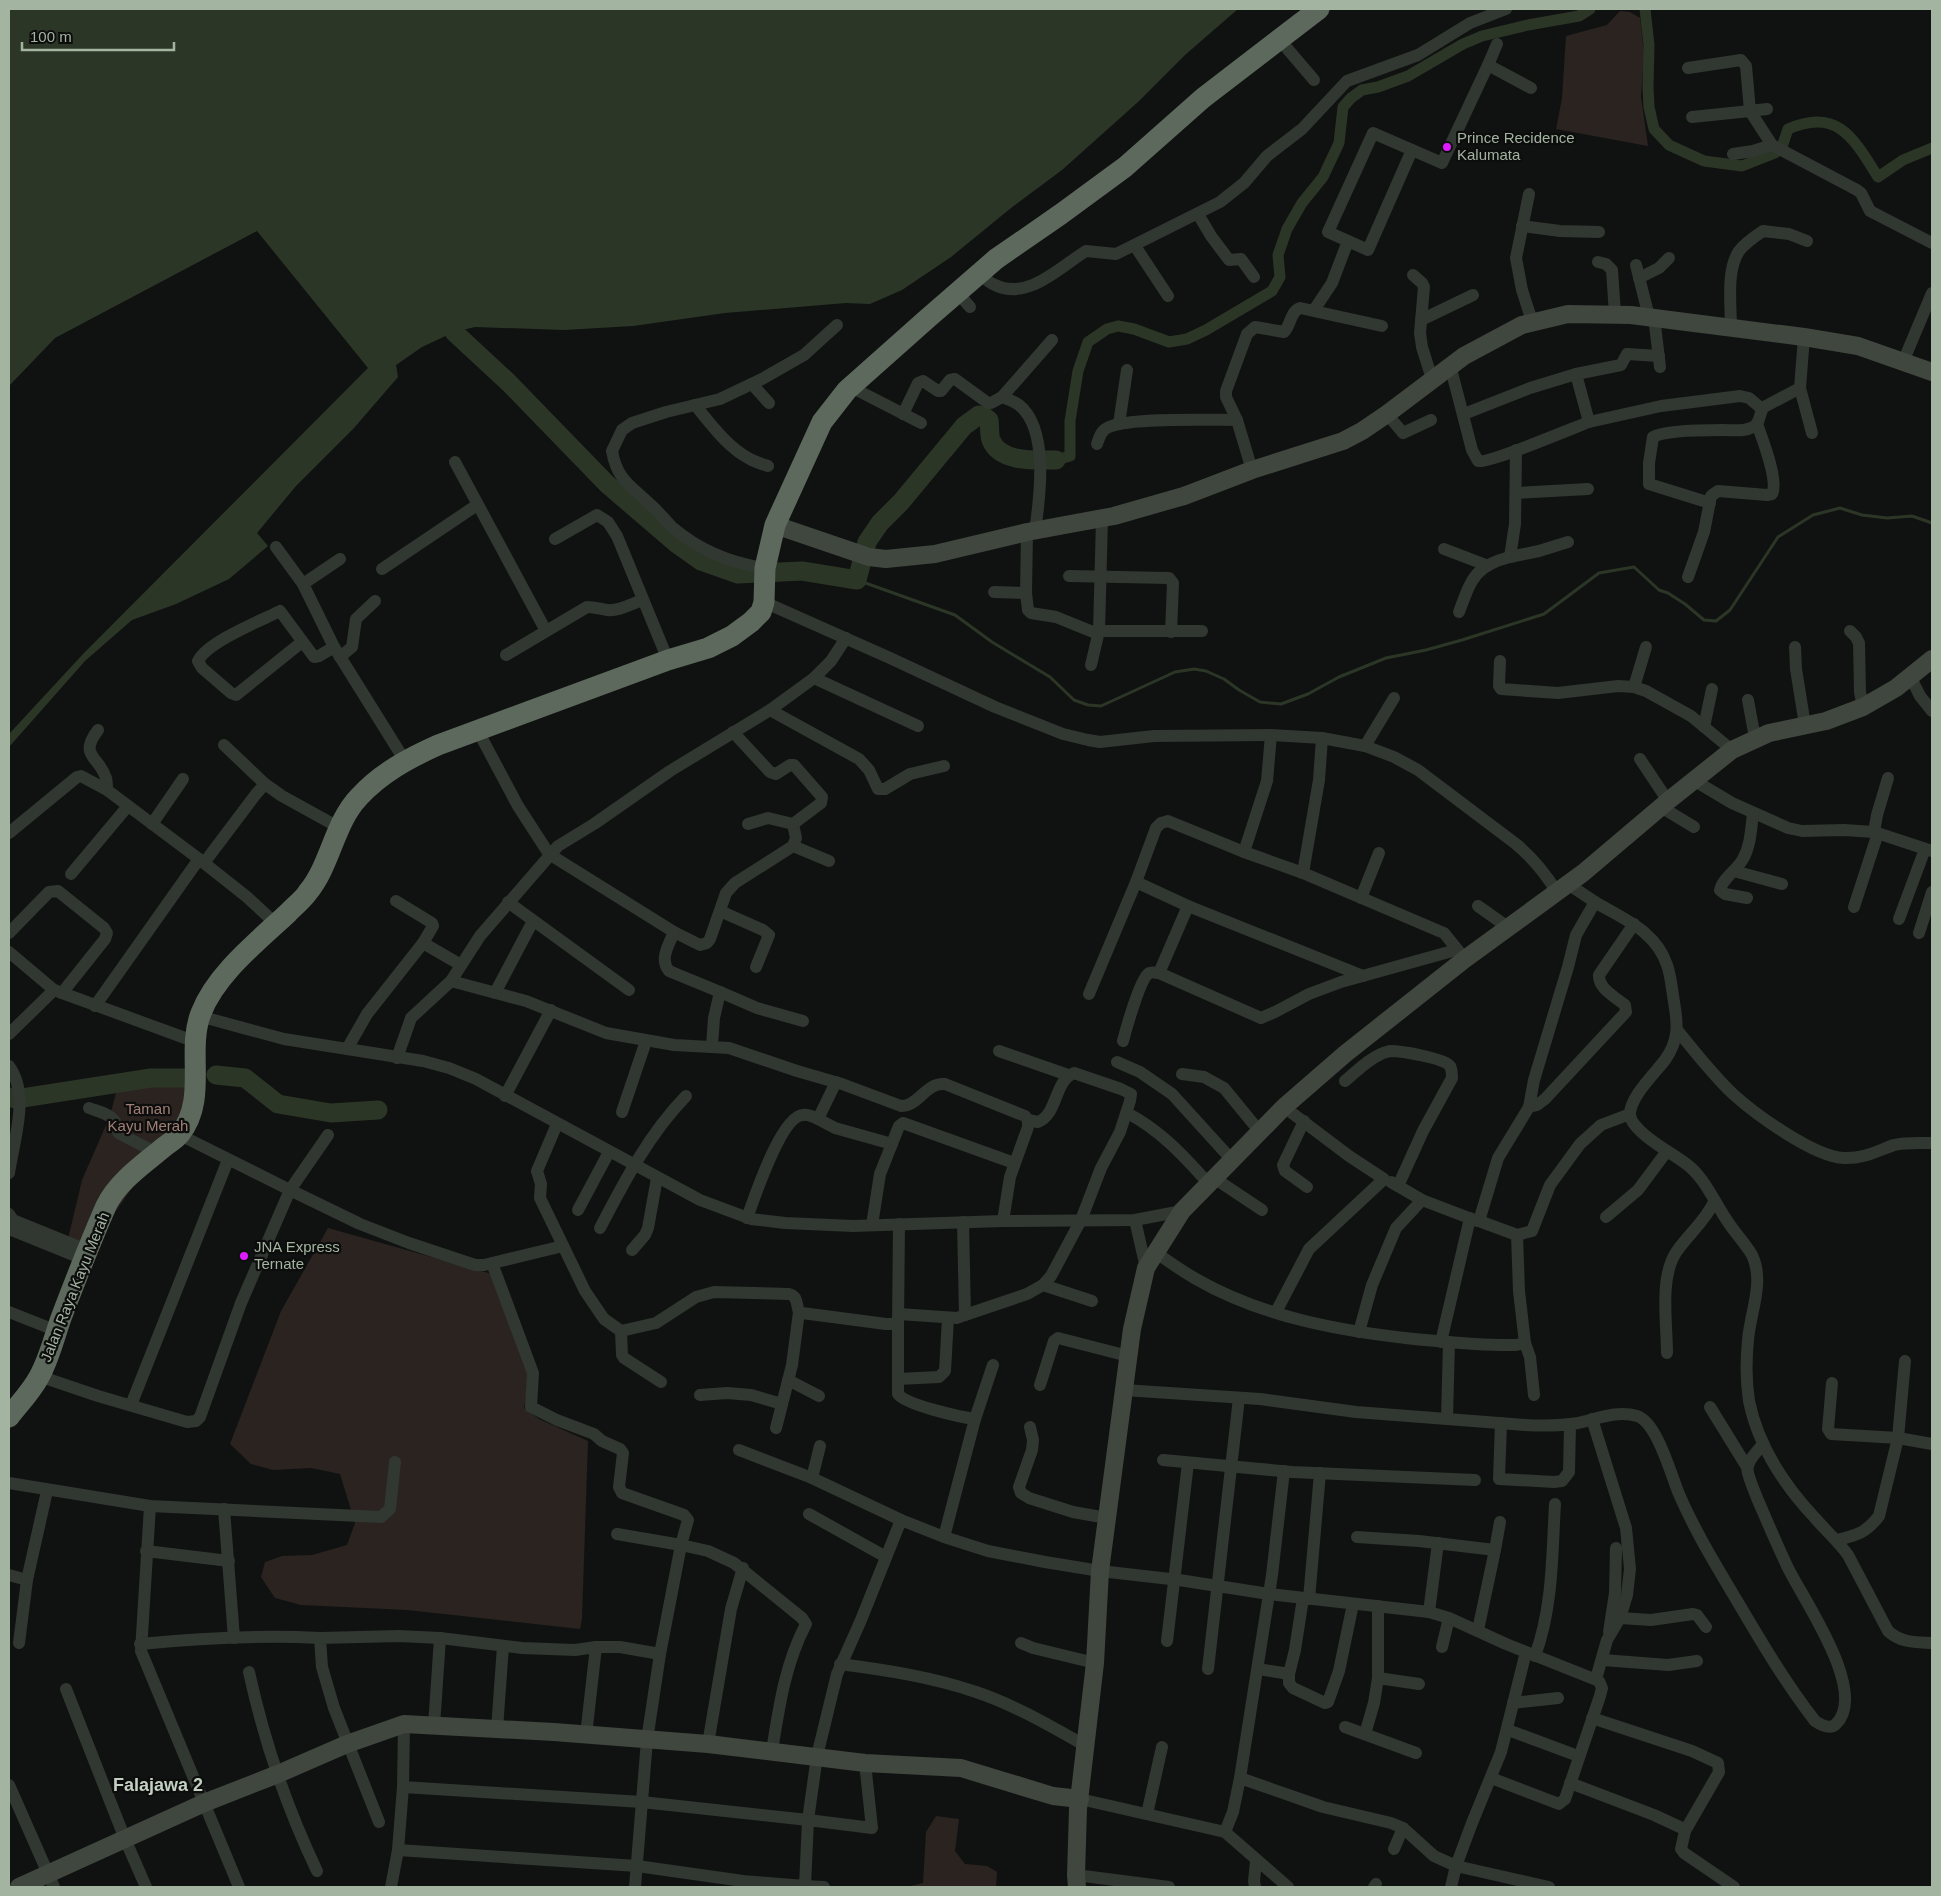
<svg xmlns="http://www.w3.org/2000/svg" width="1941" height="1896" viewBox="0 0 1941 1896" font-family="Helvetica,sans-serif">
<rect width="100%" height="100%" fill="#101211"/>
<!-- green -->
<g fill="#2a2320">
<polygon points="1620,11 1630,12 1640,18 1644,53 1641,97 1648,146 1556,129 1562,98 1566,36 1607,25"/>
<polygon points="153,1081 182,1081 193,1093 187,1117 140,1176 99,1236 94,1249 68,1239 82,1180 110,1116 118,1085"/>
<polygon points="328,1228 492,1274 530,1380 524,1408 539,1419 588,1441 582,1619 580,1629 407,1610 301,1605 275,1598 261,1577 265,1562 282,1556 312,1555 347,1545 355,1523 340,1474 311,1468 273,1470 251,1464 230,1444 281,1311"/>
<polygon points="936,1816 959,1819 955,1851 965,1864 987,1866 997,1872 996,1887 906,1887 923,1883 926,1832"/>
</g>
<!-- water -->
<polygon fill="#2c3626" points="9,9 1238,9 1185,55 1138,102 1062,170 1011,208 951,257 902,290 870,304 846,303 725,313 633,326 564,330 475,327 454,332 422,347 396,365 398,377 354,428 296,486 257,533 268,546 229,579 176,604 132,620 85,661 9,747 9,734 83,654 368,368 257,231 55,338 9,386"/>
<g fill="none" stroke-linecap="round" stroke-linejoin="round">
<!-- stream -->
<polyline stroke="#2c3626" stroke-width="3" points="857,580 955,615 992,642 1050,677 1074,700 1088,705 1101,706 1175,672 1194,669 1206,671 1224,679 1239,690 1260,702 1281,704 1308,694 1339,677 1386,658 1426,650 1462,640 1544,614 1599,573 1634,567 1659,590 1668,593 1685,604 1704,620 1716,621 1730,610 1778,537 1813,515 1840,508 1862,515 1887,518 1912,516 1932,523"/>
<!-- canal -->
<g stroke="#2c3626" stroke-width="11">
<path d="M1645,9L1649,45L1648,87L1649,107L1654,129L1669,145L1704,161L1742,166L1775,153L1782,147L1788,129C1838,107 1854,139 1878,177L1903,160L1932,148"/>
<polyline points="1056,460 1070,456 1070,421 1078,371 1088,342 1107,329 1118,326 1134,329 1169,342 1187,339 1206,330 1272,291 1280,277 1278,255 1287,229 1302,203 1323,177 1339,143 1343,107 1351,98 1362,90 1378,87 1408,76 1463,44 1482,36 1528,25 1579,16 1590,9"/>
</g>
<!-- river -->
<g stroke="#2c3626" stroke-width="19">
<path d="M454,332L509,383L607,484L677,544L701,561L738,574L802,571L857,580L867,542L880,523L901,502L964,426L979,415L985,417L989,420C990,426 989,435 991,440C1000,463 1036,460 1056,460"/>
<polyline points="216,1075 245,1078 278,1104 331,1113 378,1110"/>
<polyline points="9,1097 16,1099 151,1078 185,1078"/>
</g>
<!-- street -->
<g stroke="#313731" stroke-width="12">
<polyline points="1279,39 1314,80"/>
<polyline points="1488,65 1497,44"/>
<polyline points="1688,68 1741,60 1746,66 1750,111 1767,109"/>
<polyline points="1692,117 1750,111 1772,145 1857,190 1861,193 1870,211 1932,243"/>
<polyline points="1733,154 1753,151 1772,145"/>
<polyline points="1529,194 1516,258 1522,290 1532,321"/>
<polyline points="1198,214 1211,236 1229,260 1241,259 1254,277"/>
<polyline points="1522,226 1560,231 1599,232"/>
<polyline points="1348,241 1328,232 1373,133 1442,163 1488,65 1531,88"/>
<polyline points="1135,246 1168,296"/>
<polyline points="1598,262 1606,264 1612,270 1615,314"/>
<polyline points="1636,265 1649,317"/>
<path d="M979,274C984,277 989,283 995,285C1028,301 1060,267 1086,251L1116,254L1220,202L1244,183L1267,156L1302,129L1347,81L1418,55L1470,23L1506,9"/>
<polyline points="1413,275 1422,283 1424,287 1420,333 1422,347 1432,379"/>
<polyline points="1639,278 1659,268 1669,258"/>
<polyline points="957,292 970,307"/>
<polyline points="1314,310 1332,283 1348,241 1368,250 1412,150"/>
<polyline points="1654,317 1660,367"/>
<polyline points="1421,320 1473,295"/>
<path d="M1731,328C1731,306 1726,270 1739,251C1745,243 1754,237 1763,231L1789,234L1807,241"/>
<polyline points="1903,362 1932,293"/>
<path d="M1450,365L1472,450L1478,461C1488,464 1573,428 1589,422L1576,374L1530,388L1464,414"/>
<polyline points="1576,374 1621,365 1627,354 1659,356"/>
<polyline points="752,384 769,403"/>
<polyline points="851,387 921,423"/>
<polyline points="1800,388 1812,433"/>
<polyline points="1002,397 1052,340"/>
<path d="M695,405C711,424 727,447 750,459C755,462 762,464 768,466"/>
<path d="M903,414L918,383L923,381L938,391H941L950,380L955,379L988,403H991L1002,397C1007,399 1014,401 1019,405C1049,429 1040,497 1035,531"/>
<polyline points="1387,414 1403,433 1431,420"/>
<polyline points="1589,422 1661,406 1740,396 1749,398 1762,409"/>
<polyline points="1119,424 1127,370"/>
<path d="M1097,444C1099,438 1101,431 1107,428C1125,417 1213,420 1237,420"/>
<polyline points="1516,450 1515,524 1510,557 1539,551 1568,542"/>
<polyline points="455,462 546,631"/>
<path d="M1252,470L1237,420L1226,397V391L1247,334L1255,327L1284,332C1291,325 1290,312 1300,308L1382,326"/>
<polyline points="1516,493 1588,489"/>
<path d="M1710,503L1649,484V463L1653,437C1665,430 1707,430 1723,430C1733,430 1744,432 1753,427C1761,423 1759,412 1764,407L1800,388L1804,337"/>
<polyline points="1027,532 1026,593 1028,610 1031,613 1056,617 1098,634"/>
<polyline points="555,539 597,515 608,522 617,536 668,660"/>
<polyline points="276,547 303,584 334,647 405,761"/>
<polyline points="1444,549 1486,565"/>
<path d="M765,568C730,563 700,551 672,527C665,520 659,512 651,505C631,486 617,480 612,451L622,430L632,423L666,412L720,399L762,379L804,355L837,325"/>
<polyline points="382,569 477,505"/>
<polyline points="1069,576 1169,578 1173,583 1171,632"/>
<path d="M1688,577L1704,532L1711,496L1718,491L1767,495L1772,494C1779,481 1762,438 1757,424"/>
<polyline points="303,584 340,559"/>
<polyline points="994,592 1026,593"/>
<path d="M764,602L890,658L995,707L1063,734L1088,740L1100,742L1154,736L1271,735L1322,738L1365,746L1394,757L1418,770L1516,844C1533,858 1545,873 1557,892"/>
<path d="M1459,612C1471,580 1474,566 1510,557"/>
<polyline points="1099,631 1202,631"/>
<polyline points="1850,631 1856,637 1859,643 1860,692 1863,707"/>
<path d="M302,642L236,695L231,693L202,668L198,661C207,642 260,621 280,611L314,657L319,656L334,647"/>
<polyline points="1795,647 1796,669 1805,725"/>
<path d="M506,655L587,607C595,607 600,609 607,610C618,612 633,603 643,600"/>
<polyline points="340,657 352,647 356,619 375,601"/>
<polyline points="1500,661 1499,686 1501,689 1558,693 1618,686 1634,687 1646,691 1691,716 1732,750"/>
<polyline points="1091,665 1099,631 1102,519"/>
<polyline points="814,678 918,726"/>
<polyline points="1911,678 1920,696 1932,711"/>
<polyline points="1634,687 1646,647"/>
<polyline points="1748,700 1755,738"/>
<polyline points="770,710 859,759 869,770 878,789 885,789 910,774 944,766"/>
<polyline points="1704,727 1712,689"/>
<path d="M98,730C78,756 99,756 106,778C107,781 107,786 107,790L199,859"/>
<polyline points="478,731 518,806 549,854 674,932 700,945 707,943 710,939 726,893 735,883 793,846 829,861"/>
<polyline points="733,732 770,772 776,774 790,765 794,765 822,797 821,803 793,824 796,838 793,846"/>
<polyline points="224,745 265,784"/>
<polyline points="1365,746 1394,698"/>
<polyline points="1640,759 1668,801"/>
<polyline points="1695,781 1732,803 1788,828 1802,831 1844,830 1874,832 1932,851"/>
<polyline points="1661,807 1694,827"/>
<polyline points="152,824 183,779"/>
<polyline points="748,824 768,818 793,824"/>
<polyline points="1874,832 1877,815 1888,778"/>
<polyline points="9,833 77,777 81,776 107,790"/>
<polyline points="1244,852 1267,781 1271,735"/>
<polyline points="204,863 256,794 265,784 282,796 340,828"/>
<polyline points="1734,871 1782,884"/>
<polyline points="1303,873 1319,780 1322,738"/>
<polyline points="71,874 128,806"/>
<polyline points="1136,882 1188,906"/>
<path d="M1568,884C1577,890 1586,896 1595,902C1623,919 1656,931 1667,965C1671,976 1672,990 1674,1002C1678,1025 1679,1040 1665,1060C1655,1073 1629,1098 1630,1115C1632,1132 1672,1153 1685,1163C1705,1177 1714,1202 1728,1222C1735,1233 1746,1244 1752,1255C1765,1282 1750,1313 1748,1340C1746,1360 1746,1382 1749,1401C1758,1445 1785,1486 1815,1518C1826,1531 1838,1541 1848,1555L1888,1631C1901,1643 1915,1642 1932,1643"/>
<polyline points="1361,898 1379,853"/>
<path d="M1747,898L1725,894L1720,890C1722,879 1737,870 1743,859C1751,845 1751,828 1753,813"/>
<polyline points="508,902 629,990"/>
<path d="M1595,902L1576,935L1568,967L1534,1080L1529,1107L1537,1105L1545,1099L1626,1012L1625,1005C1615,997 1598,988 1599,975L1634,924"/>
<polyline points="1478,906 1509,928"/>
<polyline points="1854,907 1878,833"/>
<polyline points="720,911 763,930 769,935 756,967"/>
<polyline points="1899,919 1925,849"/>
<path d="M674,932C669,945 659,959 669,971L720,992L714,1018L712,1046"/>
<polyline points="9,933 49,892 58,891 104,928 107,933 105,939 62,993"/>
<polyline points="1919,933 1932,892"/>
<polyline points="423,943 461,965"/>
<polyline points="9,952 54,990 196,1042"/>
<polyline points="1159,973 1188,906 1363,976"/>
<path d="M451,981L526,1001L606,1033L674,1045L729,1048L797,1071L842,1084L901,1106C919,1106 926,1082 945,1084L1025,1116L1028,1120V1127L1010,1177L1003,1221"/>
<polyline points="720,992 757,1008 803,1021"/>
<polyline points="495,993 533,921"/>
<polyline points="1089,994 1136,882 1156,828 1161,823 1168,821 1244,852 1303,873 1439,931 1444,933 1465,959"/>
<polyline points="95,1006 199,859 247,897 276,924"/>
<polyline points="199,1016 284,1039 423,1061 449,1068 476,1079 700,1200 751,1219 785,1223 853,1226 1003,1221 1135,1220 1182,1211"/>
<path d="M1678,1031C1695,1052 1713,1075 1733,1094C1755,1114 1814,1157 1844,1158C1863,1159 1877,1151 1894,1145C1906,1142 1920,1143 1932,1143"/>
<polyline points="9,1034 54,990"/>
<path d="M1123,1041C1126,1029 1140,980 1148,974C1151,971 1156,973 1159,973L1261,1018L1275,1012L1309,994L1341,982L1456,950"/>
<polyline points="347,1049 367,1014 423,943 433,926 432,923 396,901"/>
<polyline points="999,1051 1068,1075"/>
<polyline points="397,1058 411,1018 451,981 480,936 558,846 594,824 670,771 770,710 814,678 831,661 846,638"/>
<polyline points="1117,1062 1140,1072 1172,1094 1232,1160"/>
<path d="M9,1066C30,1094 14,1140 9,1173"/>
<polyline points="1182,1074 1204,1077 1224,1088 1260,1132"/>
<path d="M1345,1081C1356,1072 1366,1061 1379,1055C1382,1053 1387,1052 1390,1051C1401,1051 1444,1058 1450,1066C1452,1070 1452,1074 1452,1078L1423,1131L1398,1186"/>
<polyline points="505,1096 551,1010"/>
<polyline points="1529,1107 1498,1158 1479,1221 1517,1235 1532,1231 1550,1185 1580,1144 1601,1125 1630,1114"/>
<path d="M89,1108C102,1113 118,1115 118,1132L120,1134L157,1153"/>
<polyline points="622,1112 646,1041"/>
<path d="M1127,1113C1159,1129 1184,1156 1208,1183"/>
<polyline points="818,1119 835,1128 892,1144"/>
<polyline points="1304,1121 1283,1165 1285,1171 1307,1187"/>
<path d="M557,1124L537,1171L541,1184L540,1198L585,1291L604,1319L621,1331L656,1323L696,1297L714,1292L789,1294C798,1296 796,1304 799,1312L802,1313L886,1324H898L899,1224"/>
<polyline points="328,1135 290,1190 360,1224 409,1243 475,1265 484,1265 563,1246"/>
<polyline points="1214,1178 1262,1210"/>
<polyline points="1391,1182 1422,1200 1477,1221"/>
<polyline points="578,1210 609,1152"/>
<polyline points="9,1214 13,1220 87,1250"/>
<polyline points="1606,1217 1638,1190 1667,1151"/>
<path d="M747,1218C754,1199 781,1116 803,1115C808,1114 814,1117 818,1119L836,1082"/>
<polyline points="1135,1220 1146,1268"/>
<polyline points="872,1225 880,1174 899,1126 903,1123 1014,1163"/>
<path d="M600,1228C624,1182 649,1134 686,1096"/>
<polyline points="9,1229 83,1259"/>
<polyline points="632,1250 645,1235 648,1228 657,1178"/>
<path d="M1155,1252C1168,1261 1182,1271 1196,1279C1262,1317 1340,1331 1414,1339C1448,1342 1482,1346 1516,1345L1525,1343L1519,1291L1517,1235"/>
<polyline points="492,1263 533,1373 531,1407 557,1420 594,1434 602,1441 620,1449 623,1453 619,1487 622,1493 684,1515 688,1520 681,1545 617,1534"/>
<polyline points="1043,1285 1092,1301"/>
<polyline points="9,1312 57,1331"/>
<polyline points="1276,1312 1309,1249 1384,1179 1349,1156 1284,1107"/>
<polyline points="899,1314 957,1318 965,1315 963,1222"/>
<path d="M965,1315L1027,1294L1043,1285L1051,1276L1081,1220L1101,1168L1120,1132L1130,1101L1131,1094L1121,1089L1074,1073C1054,1081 1058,1114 1038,1122L1028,1120"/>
<path d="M898,1324V1394C906,1405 960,1417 975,1419L944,1537"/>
<polyline points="621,1331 622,1355 624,1358 661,1382"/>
<polyline points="1359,1332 1372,1285 1396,1228 1422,1200"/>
<polyline points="1441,1342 1470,1218"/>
<polyline points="1525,1343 1530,1357 1534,1395"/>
<path d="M1667,1353C1667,1323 1659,1276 1677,1251C1689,1234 1705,1221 1714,1202"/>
<polyline points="39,1376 98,1396 187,1422 196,1421 200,1417 241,1303 290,1190 180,1135"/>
<polyline points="898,1379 939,1377 945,1371 948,1318"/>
<polyline points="788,1380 819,1396"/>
<polyline points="1832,1383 1828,1429 1831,1434 1898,1438 1932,1444"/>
<polyline points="1040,1385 1054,1341 1058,1338 1128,1356"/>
<path d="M1124,1390L1260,1399L1356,1412L1525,1425C1543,1426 1560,1426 1578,1423C1597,1419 1617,1410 1637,1416C1657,1422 1671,1475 1679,1494C1694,1529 1714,1562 1733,1594C1759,1638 1784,1681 1815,1721C1821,1725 1830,1730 1836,1724C1869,1692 1803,1599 1788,1568C1777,1545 1767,1521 1757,1498C1754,1490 1750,1481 1748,1473C1745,1462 1757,1452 1763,1444"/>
<polyline points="700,1395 727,1393 751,1395 782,1404"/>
<polyline points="131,1405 228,1160"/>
<polyline points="1710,1407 1747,1467"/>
<polyline points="975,1419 993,1365"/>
<polyline points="1447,1419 1449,1342"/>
<polyline points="1592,1419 1626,1528 1630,1569 1627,1595 1620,1618 1607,1640 1596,1679"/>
<polyline points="1501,1423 1499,1479 1554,1482 1562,1481 1569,1472 1570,1424"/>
<polyline points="1030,1427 1033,1440 1032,1450 1019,1487 1021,1493 1029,1498 1073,1512 1107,1518"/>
<polyline points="776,1428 792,1365 799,1312"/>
<polyline points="820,1446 812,1478 901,1520"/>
<polyline points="739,1450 812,1478"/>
<polyline points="1163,1460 1292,1472 1475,1480"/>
<polyline points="9,1483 150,1506 381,1517 390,1509 395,1462"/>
<polyline points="150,1506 141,1651 239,1887"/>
<polyline points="224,1509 234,1638"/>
<polyline points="809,1514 886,1557"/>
<polyline points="1357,1537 1419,1541 1495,1550 1478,1630"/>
<path d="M1837,1540C1857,1535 1866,1533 1879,1516L1898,1438L1905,1361"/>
<polyline points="1495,1550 1500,1522"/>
<polyline points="146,1551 229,1561"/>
<polyline points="9,1575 27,1580"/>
<polyline points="1309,1599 1320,1473"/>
<polyline points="1429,1612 1438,1543"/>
<polyline points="1620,1618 1651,1620 1693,1614 1697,1615 1706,1627"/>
<polyline points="1609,1632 1615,1593 1616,1548"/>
<polyline points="1167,1641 1188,1463"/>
<polyline points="19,1643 27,1580 47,1491"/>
<polyline points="1021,1643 1033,1648 1095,1663"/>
<path d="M140,1644C200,1638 260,1635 320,1638"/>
<polyline points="1442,1647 1449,1618"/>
<polyline points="1526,1652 1501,1752 1472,1823 1456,1866 1549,1887"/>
<path d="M660,1654L681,1545L708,1551L734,1563L802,1618L806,1624C785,1664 779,1707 772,1751"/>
<path d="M1535,1656C1553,1607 1552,1555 1555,1504"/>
<polyline points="1603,1660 1668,1665 1697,1661"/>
<path d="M840,1664C886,1670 932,1677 976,1692C1015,1705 1050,1726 1086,1746"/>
<polyline points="1208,1669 1239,1398"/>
<polyline points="1258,1669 1289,1674 1295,1650 1303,1598"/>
<path d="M249,1672C264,1741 287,1808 317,1871"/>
<polyline points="1289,1674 1289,1683 1293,1688 1325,1703 1328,1702 1339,1671 1353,1604"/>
<polyline points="1378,1678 1419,1684"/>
<polyline points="66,1689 125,1839 146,1887"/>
<polyline points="1513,1703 1558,1698"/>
<polyline points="1592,1718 1692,1751 1718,1763 1719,1772 1685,1831"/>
<polyline points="434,1726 440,1638"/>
<polyline points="1345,1727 1416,1753"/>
<polyline points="497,1729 503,1646"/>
<polyline points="1508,1730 1578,1756"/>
<polyline points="1365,1734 1374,1703 1378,1678 1378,1606"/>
<polyline points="586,1735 596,1647"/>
<polyline points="708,1744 731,1609 743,1568"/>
<polyline points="1240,1778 1272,1575 1284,1471"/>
<polyline points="1570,1783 1654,1815 1682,1828 1685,1831 1681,1849 1684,1853 1734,1887"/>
<polyline points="9,1785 54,1887"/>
<polyline points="403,1787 642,1802 808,1820 817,1756 837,1674 861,1620 901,1520 944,1537 988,1551 1045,1562 1100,1571 1179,1580 1269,1594 1429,1612 1449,1618 1506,1644 1599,1681 1602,1688 1600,1696 1565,1799 1559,1804 1491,1778"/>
<polyline points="1080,1799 1225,1832 1288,1887"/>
<polyline points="1147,1814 1162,1747"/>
<polyline points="379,1822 334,1708 322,1667 320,1638 399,1636 440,1638 522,1648 575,1650 596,1647 620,1647 660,1654 647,1740 635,1887"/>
<polyline points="1225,1832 1233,1812 1240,1778 1323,1807 1391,1823 1403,1828 1434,1856 1456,1866 1451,1887"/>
<polyline points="1394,1849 1403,1828"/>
<polyline points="398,1850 637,1866 743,1881 805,1886 808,1820 872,1828 865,1763"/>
<polyline points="1076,1875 1169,1887"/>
<polyline points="805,1886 824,1887"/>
<polyline points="391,1887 398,1850 403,1787 404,1724"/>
<polyline points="1255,1887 1254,1881 1256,1861"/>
<polyline points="1374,1887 1376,1884"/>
</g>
<!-- secondary -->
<g stroke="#40473f" stroke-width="18">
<polyline points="775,525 869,557 886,559 935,554 1027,532 1114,516 1184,496 1252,470 1343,441 1362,431 1387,414 1464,356 1522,325 1568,314 1631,315 1804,337 1858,346 1932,372"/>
<polyline points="19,1887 204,1803 278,1774 347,1744 404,1724 554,1732 708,1744 865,1763 961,1768 1053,1796 1080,1799"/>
<polyline points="1077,1887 1076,1875 1078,1809 1095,1663 1100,1571 1132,1329 1146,1268 1182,1211 1284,1107 1345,1054 1465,959 1583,873 1668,801 1732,750 1769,733 1826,721 1863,707 1896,688 1932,659"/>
</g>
<!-- highway -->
<path stroke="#5e695d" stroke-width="21" d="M9,1417C19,1404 31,1392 39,1377C49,1359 54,1338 61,1318C75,1281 90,1243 106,1206C118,1181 144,1164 164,1147C169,1143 176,1139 180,1134C208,1099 186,1051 201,1013C216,974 258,941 288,913C294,906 303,900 308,892C331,864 334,823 359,797C381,773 409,758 438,745L668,660L708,648L732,636L751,622L761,612L764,602L765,568L775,525L822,422L847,390L928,318L996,259L1061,214L1125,167L1203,98L1319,9"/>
</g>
<!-- markers -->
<g fill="#dd1cfe" stroke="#0c0d0c" stroke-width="2">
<circle cx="1447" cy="147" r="5"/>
<circle cx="244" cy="1256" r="5"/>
</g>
<g text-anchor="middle" stroke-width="4.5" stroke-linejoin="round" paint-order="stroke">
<!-- poi labels -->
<g font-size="15" fill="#a3b4a1" stroke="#0c0d0c" text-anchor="start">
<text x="1457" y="143">Prince Recidence<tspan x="1457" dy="17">Kalumata</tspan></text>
<text x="254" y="1252">JNA Express<tspan x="254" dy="17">Ternate</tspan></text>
</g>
<!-- park labels -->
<g font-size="15" fill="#a18176" stroke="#0c0d0c">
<text x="148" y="1114">Taman<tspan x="148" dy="17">Kayu Merah</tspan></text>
</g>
<!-- street labels -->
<g font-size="15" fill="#a3b4a1" stroke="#0c0d0c">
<text transform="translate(75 1287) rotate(-68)" y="5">Jalan Raya Kayu Merah</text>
</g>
<!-- quarter labels -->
<g font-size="18" font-weight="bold" fill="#c3d0c2" stroke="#0c0d0c">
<text x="158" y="1791">Falajawa 2</text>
</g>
</g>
<!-- border -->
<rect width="1941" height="1896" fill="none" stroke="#a3b4a1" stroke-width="20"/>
<!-- scale -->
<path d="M22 42v8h152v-8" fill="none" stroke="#a3b4a1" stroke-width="2.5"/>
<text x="30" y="42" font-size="15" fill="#a3b4a1" stroke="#0c0d0c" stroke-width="4" paint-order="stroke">100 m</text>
</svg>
